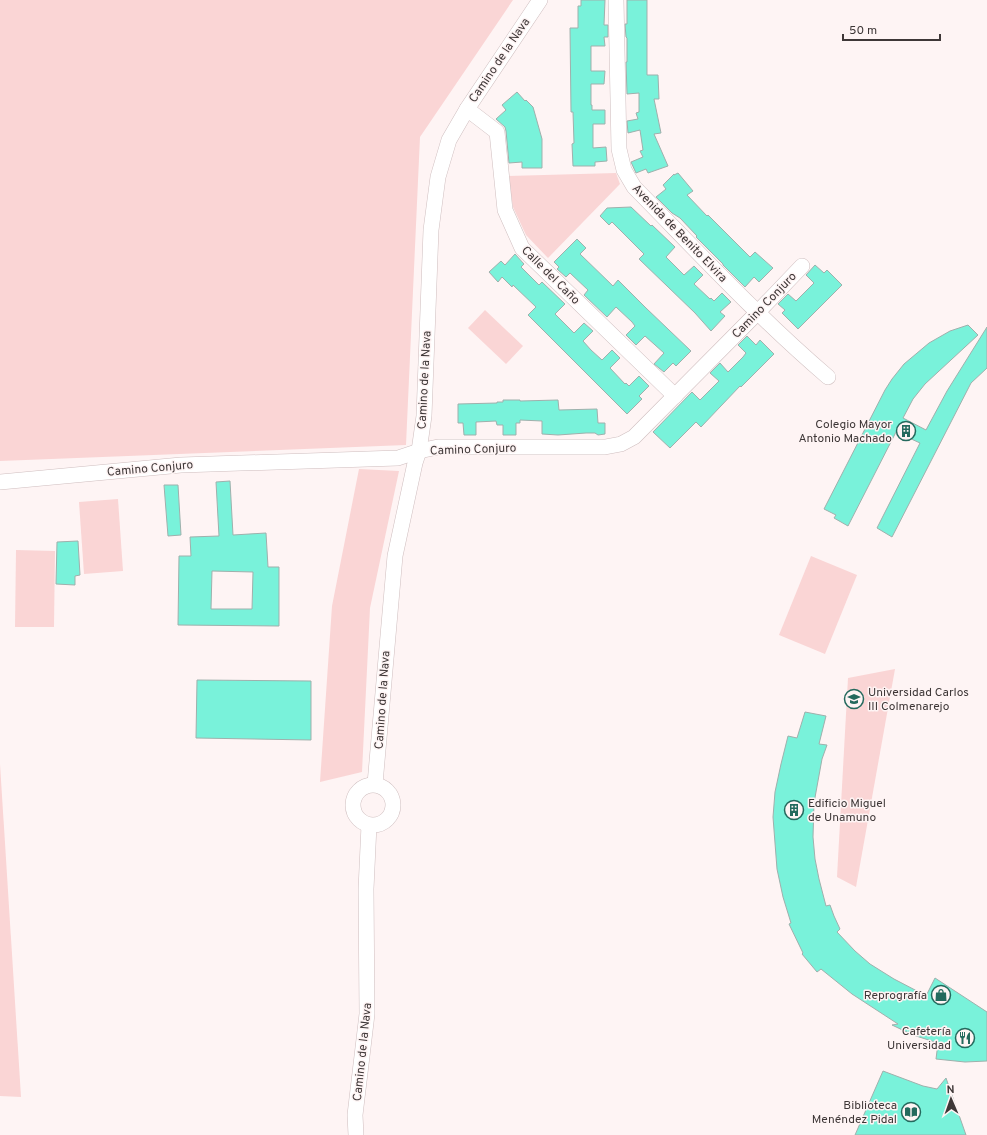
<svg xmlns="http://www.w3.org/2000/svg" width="987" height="1135" viewBox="0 0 987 1135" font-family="Overpass,sans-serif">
<rect width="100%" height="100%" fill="#fef4f4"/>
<!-- green -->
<g fill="#fad5d5">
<polygon points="0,0 513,0 420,137 406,445 0,461"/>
<polygon points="616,173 620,184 548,258 526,235 513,207 508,176"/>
<polygon points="485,310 523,346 506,364 468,328"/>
<polygon points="359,469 399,471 370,608 362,772 320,782 332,606"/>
<polygon points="118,499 123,571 84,574 79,502"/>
<polygon points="16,550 55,551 54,627 15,627"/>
<polygon points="811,556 857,575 825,654 779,635"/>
<polygon points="895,669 856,887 837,877 848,678"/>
<polygon points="0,764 21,1097 0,1096"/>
</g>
<!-- building -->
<g fill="#79f2da" stroke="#9fb0ac" fill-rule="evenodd">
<polygon points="581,0 605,0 604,25 608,25 608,37 604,37 605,46 591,46 591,71 605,71 604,84 591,84 591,105 592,105 592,110 605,110 605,124 593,124 593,148 606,147 607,161 595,162 595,166 573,166 572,144 574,143 573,112 571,112 570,28 578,28 578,6 581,6"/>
<polygon points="627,0 647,0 647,75 658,75 659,99 654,99 661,133 654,134 668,166 648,173 646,169 636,173 631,162 643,157 640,151 643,150 640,130 628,133 627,121 638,119 636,113 639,112 639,93 627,94 626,62 627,62 627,38 626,37 625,24 627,24"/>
<polygon points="517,92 525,101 526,100 533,107 542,139 542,168 522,168 522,162 509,163 506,131 505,127 496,119 506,110 502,105"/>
<polygon points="678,173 693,191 687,195 707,216 708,215 750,257 755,252 773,268 759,282 754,277 745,287 723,265 723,264 696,237 697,236 680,218 672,213 656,197 666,189 663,185 674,174 674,175"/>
<polygon points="631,207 651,226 652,225 675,247 666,257 684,275 694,266 703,275 694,284 710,299 711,298 714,301 722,293 731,302 720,312 725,316 711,331 695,313 639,259 644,254 612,222 609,225 600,216 607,208"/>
<polygon points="577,239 586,248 580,254 613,286 618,280 646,308 691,351 676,366 673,363 664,372 654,364 664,353 645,336 636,345 626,335 635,326 632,322 616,307 607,317 584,295 588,290 570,273 566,277 557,269 559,267 554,262"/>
<polygon points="515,254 524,264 521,267 539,285 542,282 565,304 555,314 574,333 584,323 593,331 583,341 591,350 602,360 612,350 620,358 610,368 625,384 626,383 629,386 639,376 649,386 639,396 642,399 627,414 528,315 536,307 513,285 512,287 502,277 498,282 489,272 501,261 505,265"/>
<polygon points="815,265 824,273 827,270 842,285 798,329 782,313 785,310 778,304 788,294 796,301 814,283 806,275"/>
<polygon points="968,325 978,335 925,384 913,399 903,418 926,430 947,391 987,327 987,368 971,383 892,537 877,528 920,443 896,432 848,526 834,518 836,515 824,509 885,390 892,379 904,364 929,343 950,331"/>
<polygon points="747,336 756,345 760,340 774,354 741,387 740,386 701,427 696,422 670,448 653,432 692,392 700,400 719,381 710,373 720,363 728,372 743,357 746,353 738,345"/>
<polygon points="503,400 520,400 520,401 558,400 559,410 597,409 598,423 605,423 605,434 598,435 595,433 586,433 558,435 542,434 542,421 520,420 520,423 516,423 516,435 503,435 503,425 497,425 496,421 476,422 476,435 464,435 463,423 458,423 458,404 497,403 497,402 503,402"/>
<path d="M230,481L233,535L266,533L268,567H279V626L178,625L179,556H191L190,537L219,536L216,482ZM212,571L253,572L252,609H211Z"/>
<polygon points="164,485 178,485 181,535 168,536"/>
<polygon points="78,541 80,575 75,576 75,585 56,584 57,542"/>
<polygon points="197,680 311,681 311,740 196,738"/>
<polygon points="805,712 826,716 819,744 827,745 822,759 814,803 813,837 815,859 819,879 826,906 830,905 834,916 840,929 837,932 855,951 870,964 894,979 917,991 927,994 935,978 987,1012 987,1061 965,1062 936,1059 938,1043 913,1035 892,1025 898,1024 852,994 821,969 817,972 802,954 803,953 789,924 791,923 783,897 777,869 773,817 775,792 781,764 788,736 797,738"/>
<polygon points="883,1071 923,1086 937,1089 946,1078 966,1135 855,1135"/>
</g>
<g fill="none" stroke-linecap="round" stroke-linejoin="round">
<!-- minor casing -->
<g stroke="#cfbebf" stroke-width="16">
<g id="minor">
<path d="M616,0L619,149L624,170L634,187C698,252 759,318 828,377"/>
<polyline points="467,109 497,132 505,210 522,248 675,396"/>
<polyline points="0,482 181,465 398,458 419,451 438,447 605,447 621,444 634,437 757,313 802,266"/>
<polyline points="375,784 395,556 415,463 419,451 424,416 431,230 438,177 449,140 467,109 540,0"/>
<circle cx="373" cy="805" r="20"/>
<polyline points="356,1135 355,1115 367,1014 366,889 369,825"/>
</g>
</g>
<!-- minor -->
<use href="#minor" stroke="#fff" stroke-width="15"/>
</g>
<!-- icons -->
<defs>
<g id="building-ring" transform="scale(1)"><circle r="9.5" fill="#fef4f4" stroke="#24695d" stroke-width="1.5"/><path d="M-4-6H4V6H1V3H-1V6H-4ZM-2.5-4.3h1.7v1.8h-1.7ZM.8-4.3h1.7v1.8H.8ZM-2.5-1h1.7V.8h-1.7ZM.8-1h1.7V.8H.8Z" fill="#24695d"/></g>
<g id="university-ring" transform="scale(1)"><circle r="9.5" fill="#fef4f4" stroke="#24695d" stroke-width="1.5"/><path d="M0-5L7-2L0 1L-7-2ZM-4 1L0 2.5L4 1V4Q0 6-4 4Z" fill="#24695d"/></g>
<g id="shop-ring" transform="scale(1)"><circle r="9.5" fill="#fef4f4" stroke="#24695d" stroke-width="1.5"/><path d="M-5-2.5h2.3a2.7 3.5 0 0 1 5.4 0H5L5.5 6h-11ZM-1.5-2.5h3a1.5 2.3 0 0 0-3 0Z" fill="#24695d"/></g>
<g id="restaurant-ring" transform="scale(1)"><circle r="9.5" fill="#fef4f4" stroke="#24695d" stroke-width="1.5"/><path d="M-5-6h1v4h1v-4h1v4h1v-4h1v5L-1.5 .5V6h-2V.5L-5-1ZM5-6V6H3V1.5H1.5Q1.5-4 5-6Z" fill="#24695d"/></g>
<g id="library-ring" transform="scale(1)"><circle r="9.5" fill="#fef4f4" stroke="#24695d" stroke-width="1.5"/><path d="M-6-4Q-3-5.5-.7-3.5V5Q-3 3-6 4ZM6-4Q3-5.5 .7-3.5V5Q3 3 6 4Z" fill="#24695d"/></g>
</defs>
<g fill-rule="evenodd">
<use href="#building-ring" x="906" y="431"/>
<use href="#university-ring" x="854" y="699"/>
<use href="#building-ring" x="794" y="810"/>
<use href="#shop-ring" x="941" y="995"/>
<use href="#restaurant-ring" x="965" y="1038"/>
<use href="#library-ring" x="911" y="1112"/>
</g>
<g text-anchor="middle" stroke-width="3" stroke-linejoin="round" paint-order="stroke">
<!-- street labels -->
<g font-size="12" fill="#3e3737" stroke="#fef4f4">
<text transform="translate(499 60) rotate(-56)" y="4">Camino de la Nava</text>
<text transform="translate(680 233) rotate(46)" y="4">Avenida de Benito Elvira</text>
<text transform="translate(551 275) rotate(45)" y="4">Calle del Caño</text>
<text transform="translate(764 305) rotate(-46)" y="4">Camino Conjuro</text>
<text transform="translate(424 380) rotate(-87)" y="4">Camino de la Nava</text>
<text transform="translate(473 449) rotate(-2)" y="4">Camino Conjuro</text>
<text transform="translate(150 468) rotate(-5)" y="4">Camino Conjuro</text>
<text transform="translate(382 700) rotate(-86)" y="4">Camino de la Nava</text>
<text transform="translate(362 1052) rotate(-84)" y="4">Camino de la Nava</text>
</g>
<!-- poi labels -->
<g font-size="12" fill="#3e3737" stroke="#fef4f4" text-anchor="end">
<text x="892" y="428">Colegio Mayor<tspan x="892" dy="14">Antonio Machado</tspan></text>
<text x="868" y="696" text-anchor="start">Universidad Carlos<tspan x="868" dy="14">III Colmenarejo</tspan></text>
<text x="808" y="807" text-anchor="start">Edificio Miguel<tspan x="808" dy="14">de Unamuno</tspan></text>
<text x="927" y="999">Reprografía</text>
<text x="951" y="1035">Cafetería<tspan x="951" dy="14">Universidad</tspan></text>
<text x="897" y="1109">Biblioteca<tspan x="897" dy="14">Menéndez Pidal</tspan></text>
</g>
</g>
<!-- north arrow -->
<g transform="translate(951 1099) rotate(358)" stroke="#fef4f4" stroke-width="3" paint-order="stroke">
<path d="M0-3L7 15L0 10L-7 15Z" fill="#3e3737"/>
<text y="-6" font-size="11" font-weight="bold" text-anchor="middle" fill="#3e3737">N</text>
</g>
<!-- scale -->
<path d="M843 34v6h97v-6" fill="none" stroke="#3e3737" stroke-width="2"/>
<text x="849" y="34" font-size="12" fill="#3e3737" stroke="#fef4f4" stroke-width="3" paint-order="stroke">50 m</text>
</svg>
